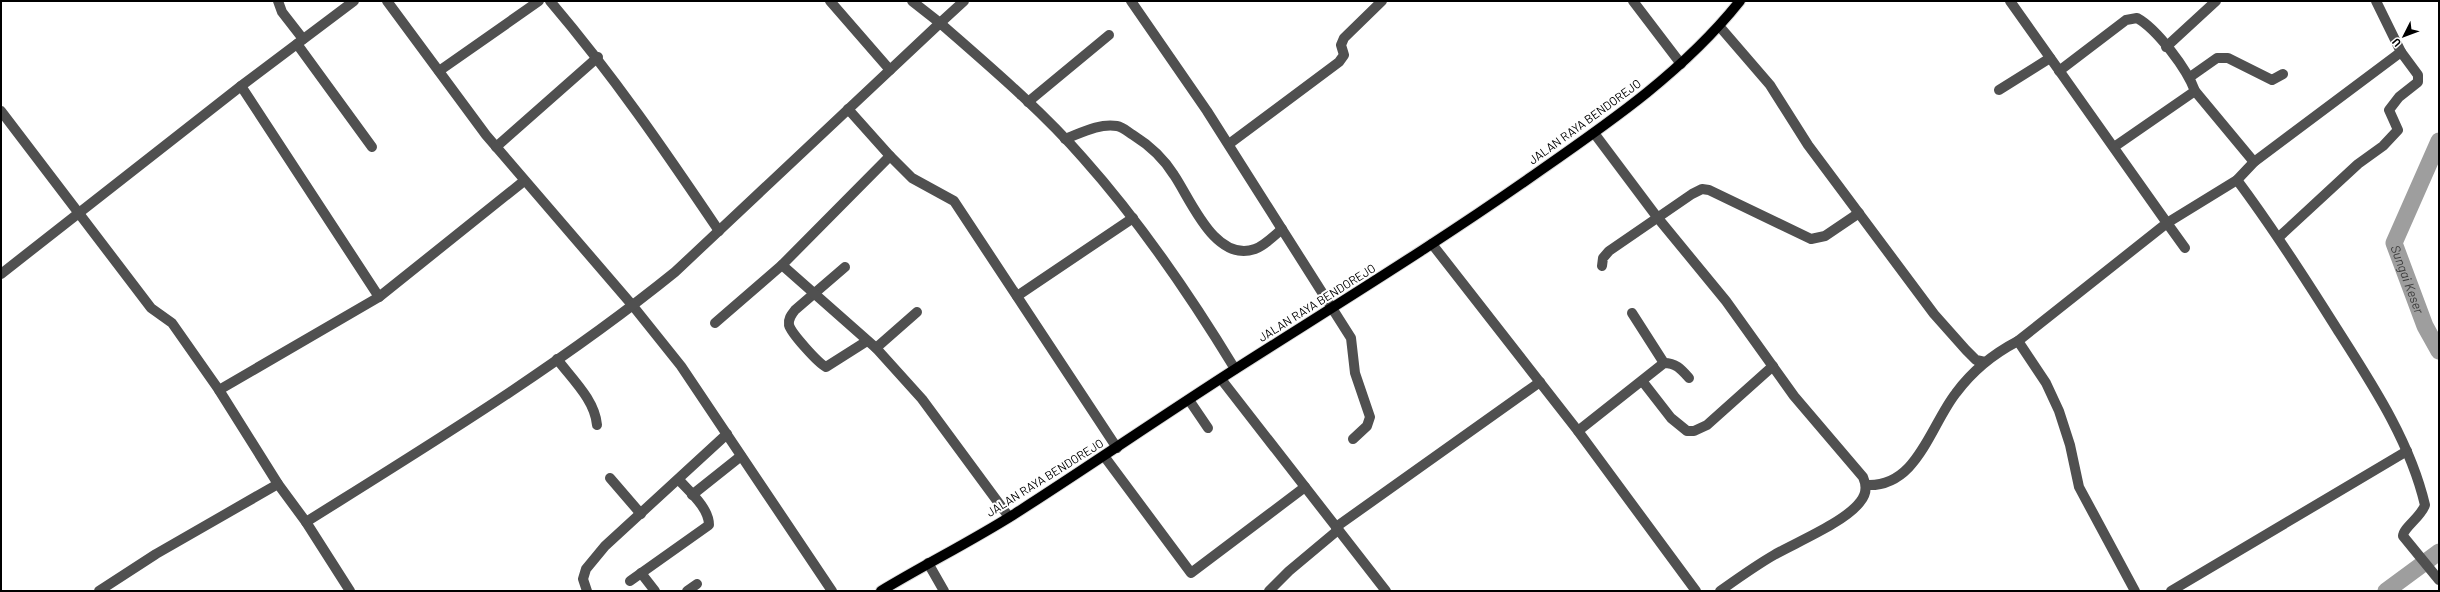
<svg xmlns="http://www.w3.org/2000/svg" width="2440" height="592" viewBox="0 0 2440 592" font-family="Barlow,sans-serif">
<rect width="100%" height="100%" fill="#fff"/>
<g fill="none" stroke-linecap="round" stroke-linejoin="round">
<!-- river -->
<g stroke="#9e9e9e" stroke-width="17">
<path id="s1" d="M2439,141L2394,243L2425,326L2439,351"/>
<polyline points="2386,591 2439,552"/>
</g>
<!-- major casing -->
<g stroke="#dbdbdb" stroke-width="12">
<path id="major" d="M881,591C924,565 970,542 1013,515C1088,467 1162,416 1237,368C1339,303 1442,240 1541,170C1613,120 1685,70 1740,1"/>
</g>
<!-- minor -->
<g stroke="#505050" stroke-width="10">
<polyline points="278,1 282,12 303,39"/>
<polyline points="387,1 486,135 633,306 681,366 832,591"/>
<path d="M550,1C613,75 665,151 719,231"/>
<polyline points="830,1 890,70"/>
<polyline points="912,1 940,23 964,1"/>
<polyline points="1131,1 1207,111 1351,338 1355,373 1370,417 1367,426 1353,439"/>
<polyline points="1633,1 1681,64"/>
<polyline points="1720,27 1770,85 1808,145 1934,314 1966,350 1976,360 1985,362"/>
<polyline points="297,44 372,147"/>
<polyline points="2166,47 2216,1"/>
<polyline points="439,71 539,1"/>
<path d="M2059,71L2126,20L2137,18C2157,29 2187,69 2195,91L2254,162"/>
<polyline points="2190,77 2217,58 2228,58 2272,80 2283,74"/>
<polyline points="241,86 379,297"/>
<polyline points="1999,90 2050,58"/>
<polyline points="1028,102 1109,35"/>
<polyline points="848,109 890,156 912,178 954,201 1117,448"/>
<polyline points="1,111 151,308 172,323 219,390 278,484 306,522 350,591"/>
<path d="M1594,133L1657,217L1726,301L1794,396L1863,477C1867,486 1867,494 1860,502C1845,522 1797,542 1774,555C1755,566 1737,579 1720,591"/>
<path d="M1065,139C1081,133 1099,123 1117,126C1123,127 1128,132 1133,135C1149,145 1164,159 1174,175C1191,200 1215,263 1255,249C1264,246 1274,236 1282,229"/>
<polyline points="1229,144 1339,62 1344,55 1341,45 1344,38 1382,1"/>
<polyline points="496,147 598,57"/>
<polyline points="2114,147 2195,91"/>
<path d="M2237,180C2273,228 2305,278 2337,329C2372,384 2410,441 2425,505C2421,517 2403,528 2403,536L2439,580"/>
<polyline points="2279,237 2358,164 2383,146 2398,130 2389,110 2399,97 2418,82 2418,75 2401,52"/>
<polyline points="1432,244 1578,431 1696,591"/>
<polyline points="2185,248 2167,223 2237,180 2254,162 2401,52 2376,1"/>
<polyline points="782,265 890,156"/>
<polyline points="1602,266 1603,258 1609,251 1692,194 1702,189 1709,190 1811,239 1825,236 1859,213"/>
<path d="M845,267L795,310C791,315 788,319 789,325C791,333 818,363 826,367L867,341"/>
<polyline points="1,274 241,86 354,1"/>
<polyline points="1017,296 1133,218"/>
<polyline points="1632,313 1664,363"/>
<polyline points="715,323 782,265 876,348 922,399 1009,517"/>
<polyline points="2018,341 2046,383 2059,411 2070,445 2079,487 2135,591"/>
<polyline points="876,348 917,312"/>
<path d="M557,359C572,379 595,400 597,425"/>
<polyline points="1221,379 1386,591"/>
<polyline points="1643,382 1671,418 1687,431 1694,431 1707,425 1773,366"/>
<polyline points="219,390 379,297 524,181"/>
<polyline points="1189,400 1208,428"/>
<path d="M1578,431L1664,363C1676,363 1681,369 1689,378"/>
<polyline points="1104,456 1191,573 1305,487"/>
<polyline points="610,478 641,514"/>
<path d="M1866,485C1917,488 1930,426 1956,393C1973,370 1993,354 2018,341L2167,223L2010,1"/>
<polyline points="692,495 741,456"/>
<path d="M306,522C432,443 560,365 675,272L940,23C989,66 1040,109 1083,158C1141,223 1190,295 1235,369"/>
<polyline points="1336,527 1540,382"/>
<polyline points="928,563 944,591"/>
<polyline points="641,573 655,591"/>
<path d="M630,581L709,525C709,508 690,492 679,480"/>
<polyline points="99,591 156,554 278,484"/>
<polyline points="587,591 583,579 586,569 605,546 727,434"/>
<polyline points="687,591 697,584"/>
<polyline points="1269,591 1289,571 1338,530"/>
<polyline points="2171,591 2407,451"/>
</g>
<!-- major -->
<use href="#major" stroke="#000" stroke-width="10"/>
</g>
<g text-anchor="middle" stroke-width="4" stroke-linejoin="round" paint-order="stroke">
<!-- street labels -->
<g font-size="12" fill="#000" stroke="#fff">
<text transform="translate(1585 122) rotate(-36)" y="4">JALAN RAYA BENDOREJO</text>
<text transform="translate(1317 303) rotate(-32)" y="4">JALAN RAYA BENDOREJO</text>
<text transform="translate(1045 478) rotate(-32)" y="4">JALAN RAYA BENDOREJO</text>
</g>
<!-- water labels -->
<g font-size="13" font-style="italic" fill="#3f3f3f" stroke="#fff">
<text dy="5" stroke="none"><textPath href="#s1" startOffset="150">Sungai Keser</textPath></text>
</g>
</g>
<!-- border -->
<rect width="2440" height="592" fill="none" stroke="#000000" stroke-width="4"/>
<!-- north arrow -->
<g transform="translate(2404 36) rotate(228)" stroke="#ffffff" stroke-width="3" paint-order="stroke">
<path d="M0-3L7 15L0 10L-7 15Z" fill="#000000"/>
<text y="-6" font-size="11" font-weight="bold" text-anchor="middle" fill="#000000">U</text>
</g>
</svg>
